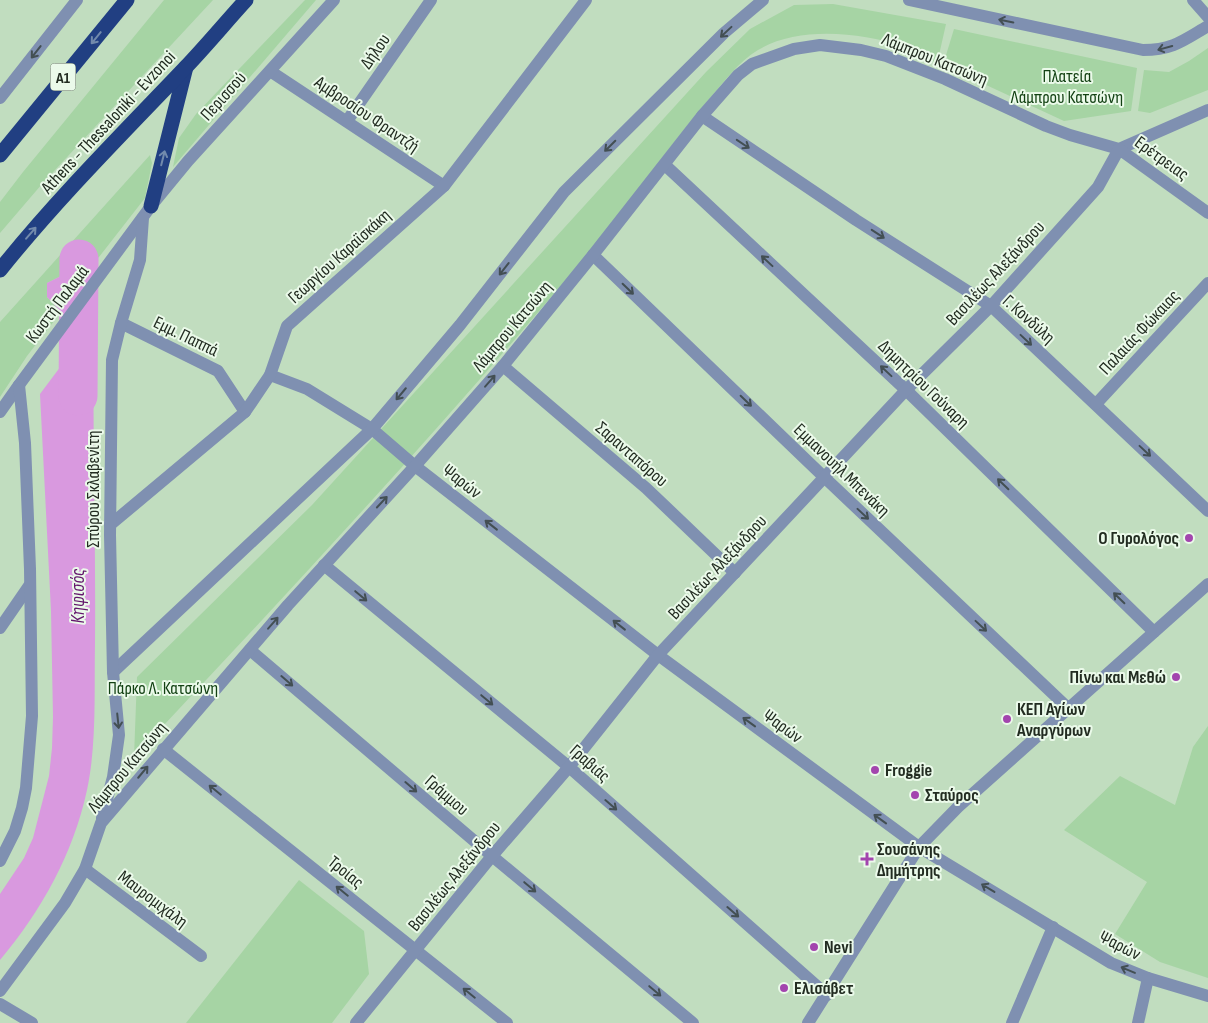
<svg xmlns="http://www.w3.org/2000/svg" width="1208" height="1023" viewBox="0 0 1208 1023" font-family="'Sofia Sans Condensed',sans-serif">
<rect width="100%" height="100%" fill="#c1ddbf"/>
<!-- green -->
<g fill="#a6d4a4">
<polygon points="164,0 213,0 42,184 0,233 0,202 23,172"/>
<polygon points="305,0 316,0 173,167 179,138 196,114"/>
<path d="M833,4L946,24L937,64C926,58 914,51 902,46C860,32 797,26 758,50C738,62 725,81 710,98C668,147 632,200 591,250C445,424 290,591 134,757L137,677L312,505L706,72L750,29L794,5Z"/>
<polygon points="954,29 1137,68 1131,111 1064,121 943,65"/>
<polygon points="1208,48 1208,90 1150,113 1138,111 1144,70 1169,72 1189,61"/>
<polygon points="150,155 152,163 145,198 99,257 47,283 47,297 61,312 27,356 0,397 0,322"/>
<polygon points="1208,726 1208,978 1160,962 1115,934 1147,882 1064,830 1120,776 1175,805 1193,747"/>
<polygon points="299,880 364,931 369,974 332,1023 186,1023"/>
</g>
<!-- water -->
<g fill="#d999df">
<polygon points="99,257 61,312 47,297 47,283"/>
<path d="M94,322C92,429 96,536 95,643C94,691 97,743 87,790C73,854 42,910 0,960V894L24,858L33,838L49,776L52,748L53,717L51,611L40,394Z"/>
</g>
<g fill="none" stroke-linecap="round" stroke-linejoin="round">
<!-- river -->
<polyline stroke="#d999df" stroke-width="39" points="78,396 79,259"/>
<!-- minor -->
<g stroke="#7f90b1" stroke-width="12">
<path d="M909,0L1143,50C1173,50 1184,40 1208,26"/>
<polyline points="1193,0 1208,17"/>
<polyline points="270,71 444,186"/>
<polyline points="0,98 77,0"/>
<polyline points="702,116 856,220 991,306 1208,511"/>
<polyline points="347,121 431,0"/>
<polyline points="665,165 906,390 1154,632"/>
<polyline points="593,255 824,477 1068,708"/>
<polyline points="121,323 218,371 245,412"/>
<polyline points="503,366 646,488 735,573"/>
<polyline points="270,375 307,389 372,429 415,466 658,655 919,847 1111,963 1148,978 1208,996"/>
<polyline points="1096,404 1208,283"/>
<polyline points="0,412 19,385 151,206 188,161 334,0"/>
<polyline points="110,525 245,412 270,375 287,326 444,186 586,0"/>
<polyline points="324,565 569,767 827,995"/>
<polyline points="0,628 29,586"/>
<polyline points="250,650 492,856 693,1023"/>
<polyline points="113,672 372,429 460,325 564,192 724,33 763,0"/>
<polyline points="163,749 507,1023"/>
<polyline points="102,818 113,777 119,735 113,672 110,535 112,360 121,323 140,260 143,218"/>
<polyline points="0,861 15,831 22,808 26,788 32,716 30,569 25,443 19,385"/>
<polyline points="85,869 201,956"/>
<polyline points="0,991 65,903 85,869 101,823 288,605 415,466 503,366 593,255 702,116 738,75 752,64 794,49 820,45 861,50 886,56 945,79 1046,126 1070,135 1119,149 1208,110"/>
<polyline points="0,1004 32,1023"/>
<polyline points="356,1023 492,856 569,767 658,655 906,390 991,306 1098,187 1119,149 1208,213"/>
<polyline points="808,1023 919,847 958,807 1208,584"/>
<polyline points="1012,1023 1053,927"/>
<polyline points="1138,1023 1148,978"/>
</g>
<!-- highway -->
<g stroke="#213f82" stroke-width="15">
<polyline points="0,155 127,0"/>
<polyline points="151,206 186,67"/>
<path d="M0,270C57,199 122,134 185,68C206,46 225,23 246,0"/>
</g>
</g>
<!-- one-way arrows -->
<defs><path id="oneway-shaft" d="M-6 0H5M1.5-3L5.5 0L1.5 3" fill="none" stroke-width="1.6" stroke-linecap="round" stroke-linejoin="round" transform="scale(1.25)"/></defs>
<g stroke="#434f53">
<use href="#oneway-shaft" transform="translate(1006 21) rotate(-168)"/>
<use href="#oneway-shaft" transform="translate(726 32) rotate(137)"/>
<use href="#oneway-shaft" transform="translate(1165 48) rotate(165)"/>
<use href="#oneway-shaft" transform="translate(36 52) rotate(128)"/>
<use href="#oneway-shaft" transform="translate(743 144) rotate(34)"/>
<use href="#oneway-shaft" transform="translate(610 146) rotate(135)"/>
<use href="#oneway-shaft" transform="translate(878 234) rotate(33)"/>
<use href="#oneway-shaft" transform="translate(767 261) rotate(-137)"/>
<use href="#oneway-shaft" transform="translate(504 269) rotate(128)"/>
<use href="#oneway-shaft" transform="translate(628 289) rotate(44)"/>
<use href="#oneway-shaft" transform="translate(1026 340) rotate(43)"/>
<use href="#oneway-shaft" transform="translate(886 371) rotate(-137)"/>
<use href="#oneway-shaft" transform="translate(490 381) rotate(-49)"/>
<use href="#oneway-shaft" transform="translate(401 394) rotate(130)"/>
<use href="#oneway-shaft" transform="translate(746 401) rotate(44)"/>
<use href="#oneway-shaft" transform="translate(1145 451) rotate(43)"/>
<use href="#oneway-shaft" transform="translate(1003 484) rotate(-136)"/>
<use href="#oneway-shaft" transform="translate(382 502) rotate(-47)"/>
<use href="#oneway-shaft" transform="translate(863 514) rotate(43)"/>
<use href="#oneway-shaft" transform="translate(491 525) rotate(-142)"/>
<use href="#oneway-shaft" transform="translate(361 596) rotate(40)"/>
<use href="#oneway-shaft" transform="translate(1119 598) rotate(-136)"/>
<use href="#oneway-shaft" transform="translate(273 623) rotate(-49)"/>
<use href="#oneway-shaft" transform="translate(619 625) rotate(-142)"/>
<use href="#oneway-shaft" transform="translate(981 626) rotate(43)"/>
<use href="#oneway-shaft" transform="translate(287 681) rotate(41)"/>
<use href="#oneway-shaft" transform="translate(487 700) rotate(40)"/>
<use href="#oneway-shaft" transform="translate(118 721) rotate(84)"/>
<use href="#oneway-shaft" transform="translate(749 722) rotate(-144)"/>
<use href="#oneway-shaft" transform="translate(143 772) rotate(-50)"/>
<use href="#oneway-shaft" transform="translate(411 787) rotate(41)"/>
<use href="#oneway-shaft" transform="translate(215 790) rotate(-141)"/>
<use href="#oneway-shaft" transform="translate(611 805) rotate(41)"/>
<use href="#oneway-shaft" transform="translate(880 819) rotate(-144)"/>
<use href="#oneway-shaft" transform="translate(530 887) rotate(40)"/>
<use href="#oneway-shaft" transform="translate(988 888) rotate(-149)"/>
<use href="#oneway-shaft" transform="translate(342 891) rotate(-141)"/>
<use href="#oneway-shaft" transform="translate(733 912) rotate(41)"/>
<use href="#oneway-shaft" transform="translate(1128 970) rotate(-157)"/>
<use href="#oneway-shaft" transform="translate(655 991) rotate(40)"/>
<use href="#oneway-shaft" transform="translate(469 993) rotate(-141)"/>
</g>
<g stroke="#728aac">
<use href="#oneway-shaft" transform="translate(96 38) rotate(129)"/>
<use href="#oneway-shaft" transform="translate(163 158) rotate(-76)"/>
<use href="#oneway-shaft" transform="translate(31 233) rotate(-49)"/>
</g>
<!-- markers -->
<g fill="#a345ae" stroke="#ebfaea" stroke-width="2">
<circle cx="1189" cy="538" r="5"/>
<circle cx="1176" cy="677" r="5"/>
<circle cx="1007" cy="719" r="5"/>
<circle cx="875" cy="770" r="5"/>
<circle cx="915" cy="795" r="5"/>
<path d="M864.5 851.5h5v5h5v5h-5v5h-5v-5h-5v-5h5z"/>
<circle cx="814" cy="947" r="5"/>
<circle cx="784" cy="988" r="5"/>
</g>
<g text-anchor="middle" stroke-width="4" stroke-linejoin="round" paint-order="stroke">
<!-- shield labels -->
<rect fill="#ebfaea" stroke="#5e6a5d" stroke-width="1" x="50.5" y="63.5" width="25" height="27" rx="4"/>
<g font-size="16" font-weight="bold" fill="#222c21">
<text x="63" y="83">Α1</text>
</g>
<!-- street labels -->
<g font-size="18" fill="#222c21" stroke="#ebfaea">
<text transform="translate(375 51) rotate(-55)" y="6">Δήλου</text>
<text transform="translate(935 59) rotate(22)" y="6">Λάμπρου Κατσώνη</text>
<text transform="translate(223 96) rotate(-48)" y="6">Περισσού</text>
<text transform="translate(367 114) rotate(34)" y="6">Αμβροσίου Φραντζή</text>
<text transform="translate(108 122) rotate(-47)" y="6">Athens - Thessaloniki - Evzonoi</text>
<text transform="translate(1162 158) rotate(36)" y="6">Ερέτρειας</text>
<text transform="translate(339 256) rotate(-42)" y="6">Γεωργίου Καραϊσκάκη</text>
<text transform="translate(995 273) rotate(-47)" y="6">Βασιλέως Αλεξάνδρου</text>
<text transform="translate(57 304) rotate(-53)" y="6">Κωστή Παλαμά</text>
<text transform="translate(1029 319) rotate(42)" y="6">Γ. Κονδύλη</text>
<text transform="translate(512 326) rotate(-50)" y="6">Λάμπρου Κατσώνη</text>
<text transform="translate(1139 332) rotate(-47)" y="6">Παλαιάς Φώκαιας</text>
<text transform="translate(186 336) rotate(26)" y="6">Εμμ. Παππά</text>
<text transform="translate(924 384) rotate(44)" y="6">Δημητρίου Γούναρη</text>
<text transform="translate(632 454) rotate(41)" y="6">Σαρανταπόρου</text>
<text transform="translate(842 470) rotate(44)" y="6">Εμμανουήλ Μπενάκη</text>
<text transform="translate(462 481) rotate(38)" y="6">Ψαρών</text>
<text transform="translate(93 489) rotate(-90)" y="6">Σπύρου Σκλαβενίτη</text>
<text transform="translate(717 567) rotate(-47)" y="6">Βασιλέως Αλεξάνδρου</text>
<text transform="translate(783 726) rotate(36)" y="6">Ψαρών</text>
<text transform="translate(590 763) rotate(41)" y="6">Γραβιάς</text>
<text transform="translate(127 767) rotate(-50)" y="6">Λάμπρου Κατσώνη</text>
<text transform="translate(447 795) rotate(41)" y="6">Γράμμου</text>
<text transform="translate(346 872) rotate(39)" y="6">Τροίας</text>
<text transform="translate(454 876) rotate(-51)" y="6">Βασιλέως Αλεξάνδρου</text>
<text transform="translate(153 899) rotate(37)" y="6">Μαυρομιχάλη</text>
<text transform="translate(1120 945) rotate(27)" y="6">Ψαρών</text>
</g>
<!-- park labels -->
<g font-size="18" fill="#124113" stroke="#ebfaea">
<text x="1067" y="82">Πλατεία<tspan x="1067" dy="21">Λάμπρου Κατσώνη</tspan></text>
<text x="163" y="694">Πάρκο Λ. Κατσώνη</text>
</g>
<!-- poi labels -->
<g font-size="18" font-weight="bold" fill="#222c21" stroke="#ebfaea" text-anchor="start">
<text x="1179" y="544" text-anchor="end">Ο Γυρολόγος</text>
<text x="1166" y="683" text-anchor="end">Πίνω και Μεθώ</text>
<text x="1017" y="715">ΚΕΠ Αγίων<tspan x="1017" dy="21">Αναργύρων</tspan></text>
<text x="885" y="776">Froggie</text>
<text x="925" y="801">Σταύρος</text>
<text x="877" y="855">Σουσάνης<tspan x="877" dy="21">Δημήτρης</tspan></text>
<text x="824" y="953">Nevi</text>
<text x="794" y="994">Ελισάβετ</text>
</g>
<!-- water labels -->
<g font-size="19" font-style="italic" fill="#63176c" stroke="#ebfaea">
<text transform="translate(77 596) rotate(-90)" y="7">Κηφισός</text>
</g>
</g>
</svg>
